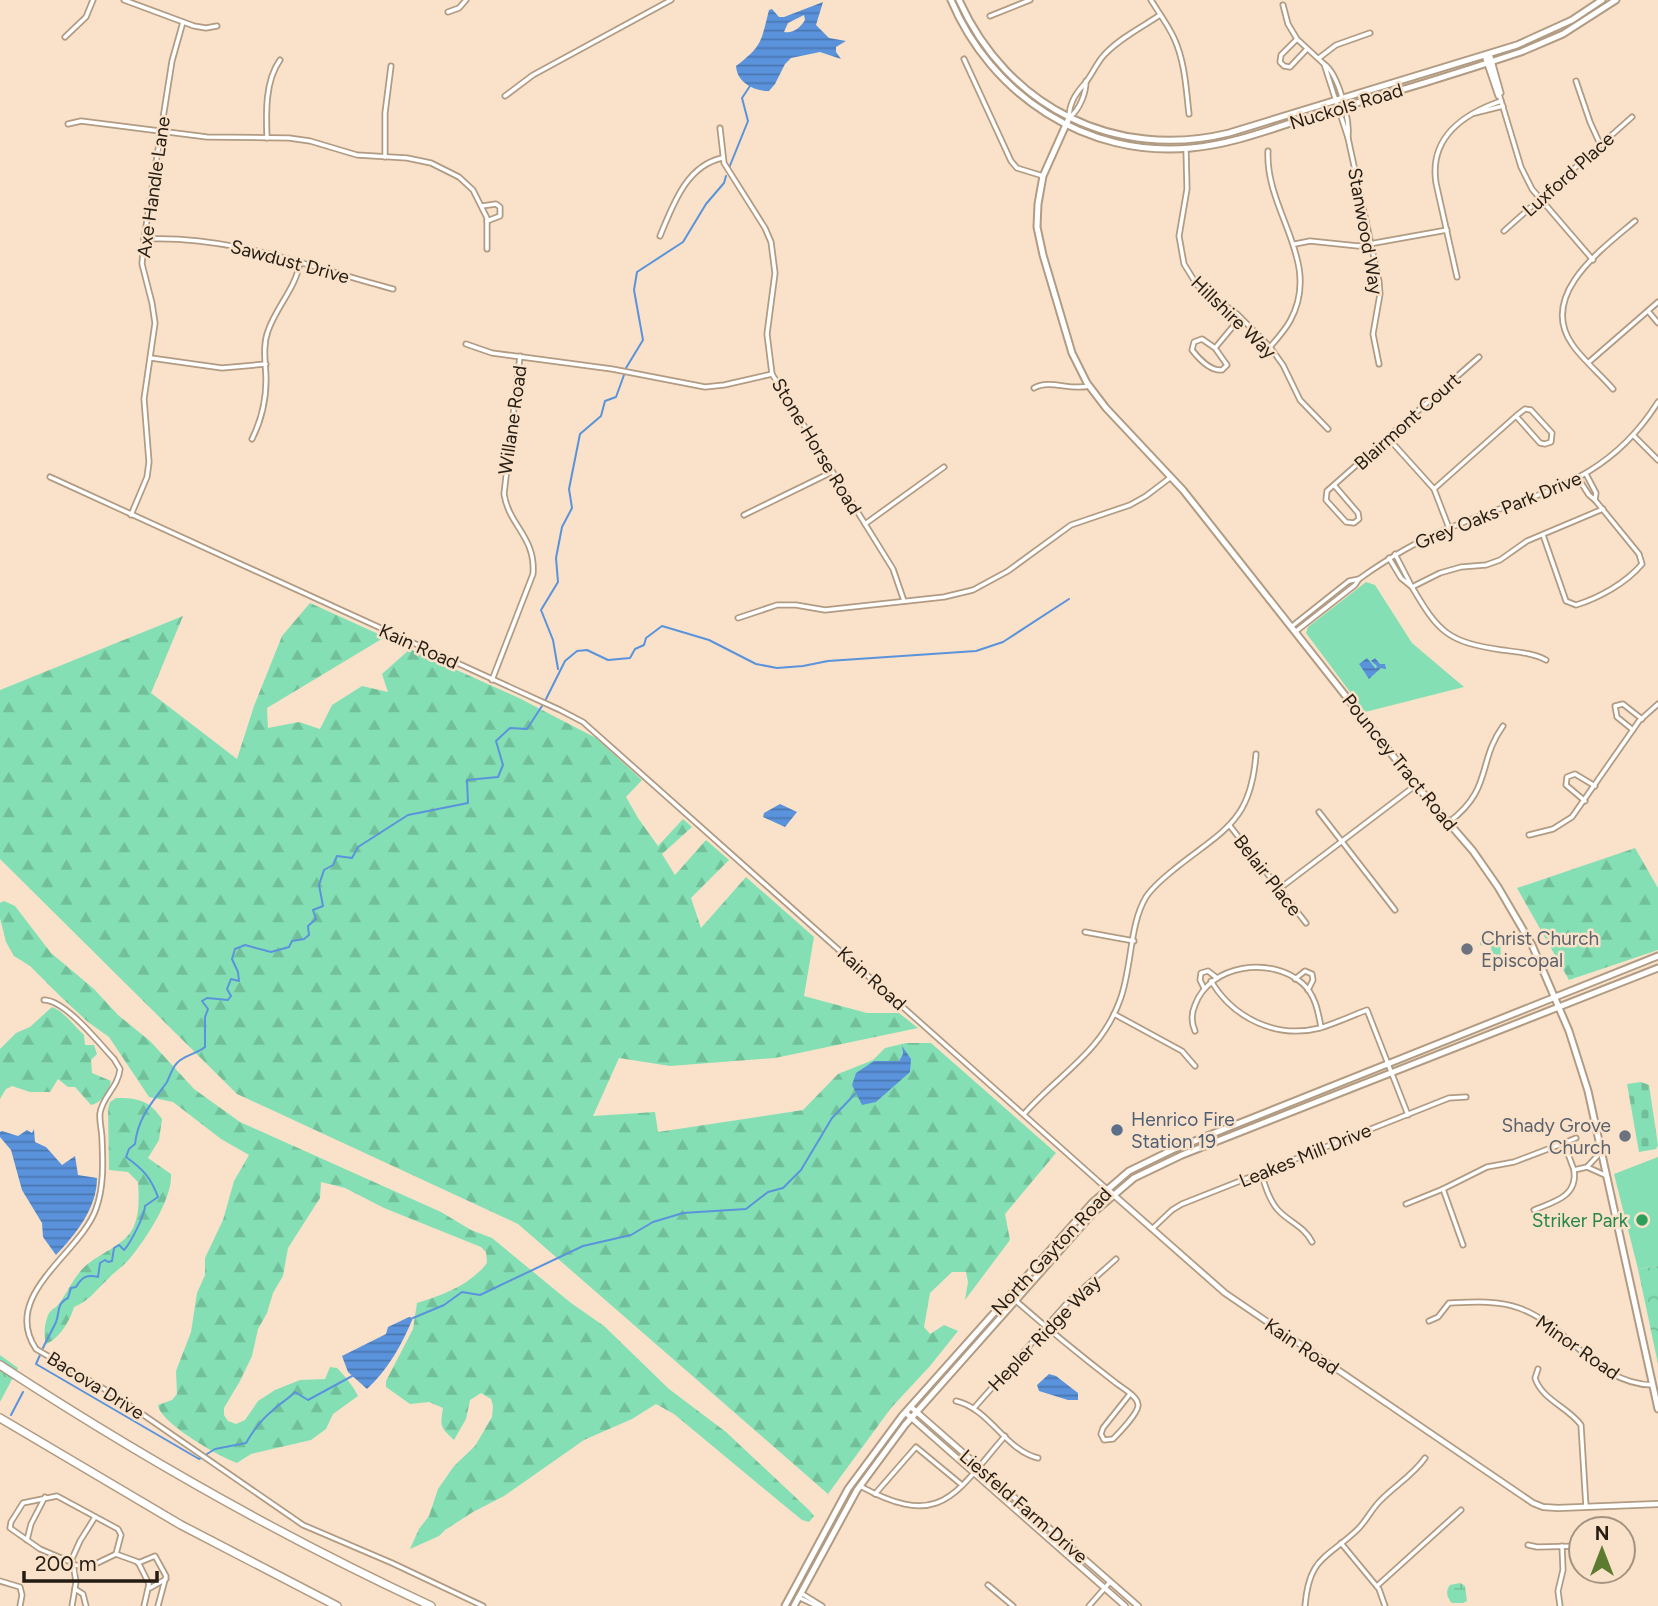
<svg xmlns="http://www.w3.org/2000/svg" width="1658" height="1606" viewBox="0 0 1658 1606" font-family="Figtree,sans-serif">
<defs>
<pattern id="grass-tufts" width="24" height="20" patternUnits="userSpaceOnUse" patternTransform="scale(1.75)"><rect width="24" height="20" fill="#84e0b4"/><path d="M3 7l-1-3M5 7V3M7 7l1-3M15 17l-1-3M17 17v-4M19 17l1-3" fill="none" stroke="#72c09a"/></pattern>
<pattern id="forest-firs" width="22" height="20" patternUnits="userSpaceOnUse" patternTransform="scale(1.75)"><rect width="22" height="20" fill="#84e0b4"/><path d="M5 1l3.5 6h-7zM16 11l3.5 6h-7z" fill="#72c09a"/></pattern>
<pattern id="wetland-marsh" width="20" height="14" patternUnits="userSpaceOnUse" patternTransform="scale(1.75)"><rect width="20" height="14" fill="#84e0b4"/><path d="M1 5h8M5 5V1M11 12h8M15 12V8" fill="none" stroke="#72c09a"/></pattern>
<pattern id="cemetery-stones" width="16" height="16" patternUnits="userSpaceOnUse" patternTransform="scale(1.75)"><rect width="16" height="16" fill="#84e0b4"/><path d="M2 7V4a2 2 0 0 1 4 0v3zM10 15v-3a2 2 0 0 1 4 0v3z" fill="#72c09a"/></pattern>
<pattern id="park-crowns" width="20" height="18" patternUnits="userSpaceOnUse" patternTransform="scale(1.75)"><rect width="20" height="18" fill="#84e0b4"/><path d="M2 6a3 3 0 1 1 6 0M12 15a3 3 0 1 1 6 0" fill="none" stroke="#72c09a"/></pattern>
<pattern id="water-rules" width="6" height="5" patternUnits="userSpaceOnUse" patternTransform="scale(1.75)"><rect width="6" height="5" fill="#5a93dc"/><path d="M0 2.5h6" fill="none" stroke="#4a77b1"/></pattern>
</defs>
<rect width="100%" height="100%" fill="#f9e2c9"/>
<!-- grass -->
<polygon fill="url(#grass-tufts)" points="0,1355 18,1368 0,1402"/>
<!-- forest -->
<g fill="url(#forest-firs)" fill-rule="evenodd">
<path d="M310,603L385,637L267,708L268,728L299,722L320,729L332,705L362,686L388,692L382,674L410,649L519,698L596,738L642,780L626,797L638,818L658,846L683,819L692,827L662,854L675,875L706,840L729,860L691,898L701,928L746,877L814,937L804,996L867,1013H899L918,1028L775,1058L670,1066L619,1058L593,1116L655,1112L658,1132L803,1110L838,1074L873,1060L885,1048L906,1043H931L1056,1153L1005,1214L1010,1240L965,1300L968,1282L966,1272H952L930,1293L924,1327L930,1334L944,1325L958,1331L930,1366L891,1408L828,1494L518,1224L237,1094L0,859V690L183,616L151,693L237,759L254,706L282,636ZM902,1047L910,1072L874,1061H899L903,1054Z"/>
<polygon points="1635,848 1658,888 1658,950 1569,980 1517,888"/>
<path d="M4,901L15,906L51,953L94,989L118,1015L150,1041L194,1089L240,1122L441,1212L471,1230L492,1238L571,1303L604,1326L669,1389L726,1432L809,1510L814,1516L809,1522L802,1520L780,1502L674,1414L656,1404L632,1419L584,1440L504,1496L473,1512L445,1530L439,1536L410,1549L419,1529L429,1516L438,1489L454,1466L475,1446L492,1417L493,1406L491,1399L481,1393L470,1400L466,1419L454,1440C440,1427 440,1427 443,1408L429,1402L410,1404L386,1387V1381L413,1329L417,1303C443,1295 470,1285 487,1263L486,1252L481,1247L384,1208L345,1188L321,1182L320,1198L288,1248L283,1276L273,1293L267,1313L258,1329L252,1356L240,1381L224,1408V1415L228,1421L236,1424L245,1420L258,1401L275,1390L300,1380L325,1379L330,1367L337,1368C344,1375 354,1387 358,1396L333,1414L326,1429L311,1440L251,1454L237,1463C220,1457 160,1423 158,1405L172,1400L177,1394L176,1371L191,1332L197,1293L205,1275V1258L223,1220L234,1181L249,1155L221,1139L173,1102L149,1097L109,1037L88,1022L60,996L30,966L14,956L6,942L0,918V903Z"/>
<path d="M52,1007C65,1012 74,1026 84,1035L85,1045H94L97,1054L91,1060L92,1073L111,1081C109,1091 102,1103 91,1105L75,1087H68L58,1079L50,1092H30L12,1086L6,1089L0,1099V1049L16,1033L30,1027Z"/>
<path d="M116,1098C138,1098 149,1100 162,1119L159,1140L148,1158L171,1174C173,1198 146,1239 131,1257C124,1266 114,1272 107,1280C95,1291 89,1301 74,1307C70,1321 59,1339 46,1344C44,1335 44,1327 47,1318C49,1311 52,1310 57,1306C69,1292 74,1274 89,1263C102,1253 124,1244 132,1230C140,1216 139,1197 138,1182L128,1172L109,1170L108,1109L110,1102Z"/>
</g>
<!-- wetland -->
<path fill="url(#wetland-marsh)" d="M1460,1583L1465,1586L1467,1601L1463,1603H1452C1447,1598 1445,1591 1450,1585Z"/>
<!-- cemetery -->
<polygon fill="url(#cemetery-stones)" points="1641,1082 1649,1085 1658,1145 1656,1149 1639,1152 1627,1084"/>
<!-- park -->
<g fill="url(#park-crowns)">
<polygon points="1500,939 1501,958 1495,958 1496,954 1492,954 1491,947 1480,945 1480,941"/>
<polygon points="1658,1266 1658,1364 1638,1269"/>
</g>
<!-- pitch -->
<g fill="#84e0b4">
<polygon points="1366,582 1375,585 1412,643 1464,687 1365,712 1306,633 1308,627"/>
<polygon points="1658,1157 1658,1266 1638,1269 1614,1174"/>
</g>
<!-- water -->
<g fill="url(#water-rules)" fill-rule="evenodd">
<path d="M823,2L816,25L829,38L846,41L836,47V52L841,59L820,52L791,58L785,64L775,84L769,91C753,91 737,82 736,66C762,46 761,42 769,10L772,9L779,17H784ZM804,15L805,20C801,27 793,34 784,32L788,23Z"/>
<polygon points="1367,658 1376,669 1377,666 1371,661 1375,658 1380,664 1385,664 1386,669 1381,668 1369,679 1359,664"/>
<polygon points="780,804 797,812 785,827 763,817 764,813"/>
<polygon points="902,1046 911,1059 910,1072 876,1102 862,1105 852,1085 856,1073 874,1061 899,1061 903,1054"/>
<path d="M34,1129L35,1142L46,1147L62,1165L75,1156L78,1175L97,1178C97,1208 76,1234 56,1255L43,1237L42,1223L22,1190L11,1150L0,1137V1132L2,1131L18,1136L27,1130L32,1133Z"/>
<path d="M409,1317L413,1318C402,1344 388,1370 367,1389L348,1372L342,1356L386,1334L388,1327Z"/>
<polygon points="1049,1374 1056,1376 1078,1393 1078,1400 1068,1400 1039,1391 1037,1385"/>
</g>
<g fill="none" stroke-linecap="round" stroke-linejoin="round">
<!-- stream -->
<g stroke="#5a93dc" stroke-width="2">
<polyline points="729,168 748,121 742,98 750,86"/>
<polyline points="626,368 643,340 634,290 637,272 683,242 706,204 724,183 726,176"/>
<polyline points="558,669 553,640 541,610 558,582 556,558 562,527 572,508 569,489 580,434 601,416 605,401 616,397 624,375"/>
<polyline points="546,699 565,661 577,651 587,650 608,660 630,658 635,649 644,645 646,638 662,626 709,640 756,664 777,668 803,666 828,661 976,651 1003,642 1069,599"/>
<polyline points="413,1318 444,1305 462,1292 480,1295 583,1246 631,1235 653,1222 683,1213 746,1209 768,1192 783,1188 801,1170 832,1118 855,1094"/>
<path d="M43,1348C47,1339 52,1331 56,1322C60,1312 56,1304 68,1298L71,1288L76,1287C82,1277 87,1274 98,1277L100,1263L105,1260L108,1262L112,1261L114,1248L119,1245L124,1250C130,1244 145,1215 145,1206L158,1197C151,1178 143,1169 126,1157L129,1149L135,1144C138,1117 152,1103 167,1082C170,1076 172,1068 177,1063C184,1055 197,1054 205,1047V1017L208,1009L202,1001L207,998L228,1000L231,996L227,989L231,979L239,981L238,972L232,959L235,949L245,945L271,952L289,947L292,941L304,939L309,935L308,926L316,919L313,910L323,906L319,885L324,870L333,865L337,856L352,858L358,847L408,815L468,803L467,780L498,777L503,765L496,741L510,728L527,729L542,706"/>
<polyline points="40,1355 36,1364 199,1459 201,1458"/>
<polyline points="11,1415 23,1392"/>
<path d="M207,1454L215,1449L246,1443C253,1431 261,1420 272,1411C279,1404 287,1400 295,1392L308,1400L354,1375"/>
</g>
<!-- minor casing -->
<g stroke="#b19b83" stroke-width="7">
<g id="minor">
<polyline points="124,0 194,26 206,28 217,26"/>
<path d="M1151,0C1159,13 1168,25 1174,38C1185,62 1186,88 1189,114"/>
<polyline points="1283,5 1288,24 1297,39 1324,64"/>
<polyline points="448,12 459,8 466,0"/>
<polyline points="990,16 1030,0"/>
<polyline points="65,37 86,17 93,0"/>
<polyline points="1296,40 1281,55 1280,62 1284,66 1290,67 1307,49"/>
<polyline points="1487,54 1521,167 1532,189 1593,260"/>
<polyline points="1490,54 1501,93"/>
<polyline points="1484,55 1498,96"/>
<polyline points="1319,58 1336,45 1370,33"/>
<polyline points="964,59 1011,161 1017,168 1043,176"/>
<path d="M1324,64C1339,74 1350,121 1348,138Z"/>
<polyline points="1576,81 1590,122 1600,144"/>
<polyline points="505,96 533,75 671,0"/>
<polyline points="1475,113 1503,106"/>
<path d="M1069,116C1070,101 1077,92 1086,82C1093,73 1097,62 1105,54C1120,38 1142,27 1160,15"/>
<path d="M1070,117C1080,109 1086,93 1086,81"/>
<polyline points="68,124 81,121 207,137 289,138 310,141 357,155 407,158 431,163 459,177 473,190 487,218 487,249"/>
<polyline points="720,128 724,163 765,228 771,242 775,273 767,334 772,374 893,569 904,601"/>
<path d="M267,138C266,113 265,81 280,60"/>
<polyline points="1348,138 1379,281 1380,294 1373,334 1379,364"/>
<polyline points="1186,149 1187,189 1179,236 1184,264 1197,285 1237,314 1270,347 1283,365 1300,400 1328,429"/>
<path d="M1268,151C1265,212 1323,261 1290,321C1285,330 1277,339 1270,347"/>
<polyline points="385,157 385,113 391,66"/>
<polyline points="482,206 496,204 500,207 500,216 487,221"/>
<polyline points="1504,231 1632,117"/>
<path d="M660,236C673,205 686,166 722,158"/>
<path d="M144,239C232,235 309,267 393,289"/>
<polyline points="1295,244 1310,241 1358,246 1447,230"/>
<path d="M1457,277L1436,183C1429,138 1463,114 1501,101"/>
<polyline points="1648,311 1658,323"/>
<polyline points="466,344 492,353 612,369 705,387 724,385 772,374"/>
<path d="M1215,348L1227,365L1222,370C1211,371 1199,359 1192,350L1194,342L1202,339L1215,348L1240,318"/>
<polyline points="151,358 222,368 266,364"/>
<polyline points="1589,362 1658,302"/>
<path d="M1034,388C1050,379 1070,391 1089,386"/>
<path d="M1613,389C1602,376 1580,357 1572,344C1538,295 1602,249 1635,221"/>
<polyline points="1634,436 1658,460"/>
<path d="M252,439C261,421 266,401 266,380C266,365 262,347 268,331C276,307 296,288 300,262"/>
<polyline points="1389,439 1434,489 1449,528"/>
<polyline points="50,477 560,710 583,722 1107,1189"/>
<polyline points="1578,478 1589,495 1595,500 1596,493 1586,474"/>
<polyline points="1334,485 1358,513 1359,519 1354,523 1346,522 1326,500 1327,491 1479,357"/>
<polyline points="1434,489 1516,416 1540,443 1545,444 1551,442 1552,433 1531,410 1525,409 1516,416"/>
<polyline points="131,515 147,477 149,462 144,399 155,323 152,303 142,264 144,239 172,61 183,22"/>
<polyline points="744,515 832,472"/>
<polyline points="865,524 944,467"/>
<path d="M1543,535L1566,601L1576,605C1599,598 1626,583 1642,564L1639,554L1595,500"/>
<polyline points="1389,558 1401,578 1412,587 1395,554"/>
<polyline points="738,618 777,605 796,605 825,610 944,597 973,590 1008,571 1071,525 1130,505 1146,496 1171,477"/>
<polyline points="1291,627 1349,581 1359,579"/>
<path d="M1295,632L1355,585L1359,579C1387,559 1415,542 1447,529C1533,492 1603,489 1658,402"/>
<path d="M1546,660C1533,653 1517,652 1502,650C1448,642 1439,633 1412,587L1440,573L1461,567L1486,565L1500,560L1527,541L1603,509"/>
<path d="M492,680L533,574C536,537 509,526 504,494L520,356"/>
<polyline points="1633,730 1617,717 1615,706 1623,704 1642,719"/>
<polyline points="1585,801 1566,785 1567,777 1575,774 1595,786"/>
<polyline points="1319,812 1395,910"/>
<path d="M1449,822C1493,789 1477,762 1503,726"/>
<polyline points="1230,826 1306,923"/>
<polyline points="1529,835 1553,829 1572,817 1639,721 1658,704"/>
<polyline points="1279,889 1416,785"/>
<polyline points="1085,932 1134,941"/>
<polyline points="1295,979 1305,971 1312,974 1313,980 1308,990"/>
<path d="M1211,981C1234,1019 1277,1039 1320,1028C1336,1023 1351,1016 1367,1010L1408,1115"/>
<polyline points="1204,988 1200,980 1201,973 1208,971 1217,978"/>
<path d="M44,1000C65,1000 99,1043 114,1059L120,1069C118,1088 103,1095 100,1113C99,1121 102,1131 102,1139C103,1163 104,1187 96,1209C80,1254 0,1295 36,1349L116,1396L303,1525L392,1563L483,1606"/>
<polyline points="1114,1014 1182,1051 1195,1066"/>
<path d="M1195,1031C1191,1022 1191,1014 1195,1005C1210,964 1271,956 1302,983C1315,994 1318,1011 1321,1027"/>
<path d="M1024,1114C1059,1074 1101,1053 1120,1000C1132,969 1129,925 1146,897C1154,885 1166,876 1177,867C1225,829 1251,821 1256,754"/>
<polyline points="1564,1143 1576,1138"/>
<polyline points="1587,1167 1607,1176"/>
<path d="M1261,1173C1265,1185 1269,1200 1278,1210C1289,1222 1305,1227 1312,1242"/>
<polyline points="1406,1204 1443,1189"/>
<path d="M1534,1210C1553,1202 1578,1197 1574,1170"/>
<polyline points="1152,1229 1172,1210 1182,1204 1449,1098 1466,1097"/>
<polyline points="1463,1245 1443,1189 1487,1167 1514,1162 1564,1143 1574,1170 1587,1167 1601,1152"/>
<path d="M1015,1300C1048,1329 1081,1356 1116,1383C1122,1388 1138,1396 1138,1405C1139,1412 1119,1433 1113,1439L1104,1440L1101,1434L1103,1428L1130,1394"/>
<path d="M1429,1321L1438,1317L1449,1303C1471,1302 1498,1300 1519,1308C1568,1325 1597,1385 1653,1385"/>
<path d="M1538,1369L1535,1378C1542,1400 1568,1407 1581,1425L1586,1507"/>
<path d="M956,1401C990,1409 1005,1450 1038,1458"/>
<polyline points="974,1408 1068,1302 1116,1259"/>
<path d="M860,1486C941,1530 954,1495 1005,1436"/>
<polyline points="875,1494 916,1447 962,1485"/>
<polyline points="27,1540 31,1524 45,1497"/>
<polyline points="1341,1543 1379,1589 1385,1606"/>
<polyline points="1528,1545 1537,1547 1581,1546"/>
<polyline points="71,1561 80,1541 95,1517"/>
<polyline points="138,1563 155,1556 166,1576 158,1606"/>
<polyline points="74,1565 89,1567 116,1554"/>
<polyline points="0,1581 20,1587 22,1595 20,1606"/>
<polyline points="988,1585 1013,1606"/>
<polyline points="1377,1586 1461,1510"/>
<polyline points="150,1588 166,1579"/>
<polyline points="75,1589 83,1594 86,1606"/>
<polyline points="801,1593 822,1606"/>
<polyline points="798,1597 817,1606"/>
<polyline points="72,1606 76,1582 73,1563 40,1549 10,1528 11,1522 23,1503 57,1496 118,1529 121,1535 116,1554 138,1562 149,1584 144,1606"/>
<polyline points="1089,1606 1110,1582"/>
<path d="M1305,1606C1309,1556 1327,1559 1358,1529C1367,1520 1372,1508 1382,1499C1396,1485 1413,1475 1425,1458"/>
<polyline points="1560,1606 1558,1591 1563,1570 1562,1546"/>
</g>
</g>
<!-- tertiary casing -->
<g stroke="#b19b83" stroke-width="8">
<g id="tertiary">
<polyline points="1107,1189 1225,1293 1533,1503 1543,1507 1558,1508 1658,1504"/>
<polyline points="911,1407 1138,1606"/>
<polyline points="906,1413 1125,1606"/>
</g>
</g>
<!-- secondary casing -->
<g stroke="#b19b83" stroke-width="9">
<g id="secondary">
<path d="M951,0C991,95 1086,158 1191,148C1238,144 1283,124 1329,111C1393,93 1458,73 1521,52L1563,34L1616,0"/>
<path d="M959,0C1007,107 1115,161 1229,133L1517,45L1572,20L1602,0"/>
<polyline points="1069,118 1043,176 1038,204 1037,227 1043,255 1072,353 1087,383 1106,408 1183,490 1416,785 1473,851 1498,887 1532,945 1569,1031 1588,1091 1658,1409"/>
<polyline points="785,1606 848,1489 902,1416 1092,1203 1129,1171 1172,1150 1658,956"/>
<polyline points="794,1606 857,1490 905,1425 1094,1212 1134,1178 1182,1155 1658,968"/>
</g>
</g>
<!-- motorway casing -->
<g stroke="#b19b83" stroke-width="10">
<g id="motorway">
<path d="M0,1365C138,1455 282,1537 431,1606"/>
<polyline points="0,1418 181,1525 337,1606"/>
</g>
</g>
<!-- minor -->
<use href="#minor" stroke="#fff" stroke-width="3.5"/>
<!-- tertiary -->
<use href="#tertiary" stroke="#fff" stroke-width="4.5"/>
<!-- secondary -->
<use href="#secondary" stroke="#fff" stroke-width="5"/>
<!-- motorway -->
<use href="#motorway" stroke="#fff" stroke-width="7"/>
</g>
<!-- markers -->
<g fill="#6b7280" stroke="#f9e2c9" stroke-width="2.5">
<circle cx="1467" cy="949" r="7"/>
<circle cx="1625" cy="1136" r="7"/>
</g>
<circle fill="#5c6f8a" stroke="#f9e2c9" stroke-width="2.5" cx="1117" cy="1130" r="7"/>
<circle fill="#2e9e5b" stroke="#f9e2c9" stroke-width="2.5" cx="1642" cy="1220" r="7"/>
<g text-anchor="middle" stroke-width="5" stroke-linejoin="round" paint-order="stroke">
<!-- street labels -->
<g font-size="19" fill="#251d13" stroke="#f9e2c9">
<text transform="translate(1346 106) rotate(-17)" y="7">Nuckols Road</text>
<text transform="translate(1568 174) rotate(-42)" y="7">Luxford Place</text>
<text transform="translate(153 187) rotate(-82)" y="7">Axe Handle Lane</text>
<text transform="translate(1366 231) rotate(80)" y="7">Stanwood Way</text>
<text transform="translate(290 261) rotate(15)" y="7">Sawdust Drive</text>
<text transform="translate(1234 317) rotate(44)" y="7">Hillshire Way</text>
<text transform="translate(512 420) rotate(-82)" y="7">Willane Road</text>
<text transform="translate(1407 421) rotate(-42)" y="7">Blairmont Court</text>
<text transform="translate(817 446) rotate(59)" y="7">Stone Horse Road</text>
<text transform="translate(1498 510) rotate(-22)" y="7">Grey Oaks Park Drive</text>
<text transform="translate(419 646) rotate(24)" y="7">Kain Road</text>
<text transform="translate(1400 762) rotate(51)" y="7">Pouncey Tract Road</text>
<text transform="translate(1268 875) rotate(52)" y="7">Belair Place</text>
<text transform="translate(872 978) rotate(42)" y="7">Kain Road</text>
<text transform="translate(1305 1155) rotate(-22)" y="7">Leakes Mill Drive</text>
<text transform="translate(1051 1251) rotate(-47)" y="7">North Gayton Road</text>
<text transform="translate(1044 1333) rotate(-46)" y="7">Hepler Ridge Way</text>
<text transform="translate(1302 1346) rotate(34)" y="7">Kain Road</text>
<text transform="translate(1578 1347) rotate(35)" y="7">Minor Road</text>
<text transform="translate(96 1385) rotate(32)" y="7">Bacova Drive</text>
<text transform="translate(1024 1506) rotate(41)" y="7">Liesfeld Farm Drive</text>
</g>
<!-- worship labels -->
<g font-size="19" fill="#5b616d" stroke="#f9e2c9" text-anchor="start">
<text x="1481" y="945">Christ Church<tspan x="1481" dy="22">Episcopal</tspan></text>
<text x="1611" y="1132" text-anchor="end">Shady Grove<tspan x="1611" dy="22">Church</tspan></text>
</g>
<!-- service labels -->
<g font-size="19" fill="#4e5e75" stroke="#f9e2c9" text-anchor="start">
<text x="1131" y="1126">Henrico Fire<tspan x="1131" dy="22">Station 19</tspan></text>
</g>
<!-- leisure labels -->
<g font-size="19" fill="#27864d" stroke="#f9e2c9" text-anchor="end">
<text x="1628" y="1227">Striker Park</text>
</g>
</g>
<!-- north arrow -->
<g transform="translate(1602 1550)"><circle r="33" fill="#f9e2c9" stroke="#a49380" stroke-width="2"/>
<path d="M0-5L12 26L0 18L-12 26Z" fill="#5c7a30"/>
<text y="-10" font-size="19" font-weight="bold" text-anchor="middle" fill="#251d13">N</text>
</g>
<!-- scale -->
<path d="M24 1571v10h133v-10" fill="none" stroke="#251d13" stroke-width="3.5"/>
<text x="35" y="1571" font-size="21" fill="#251d13" stroke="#f9e2c9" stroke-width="5" paint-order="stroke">200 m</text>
</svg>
